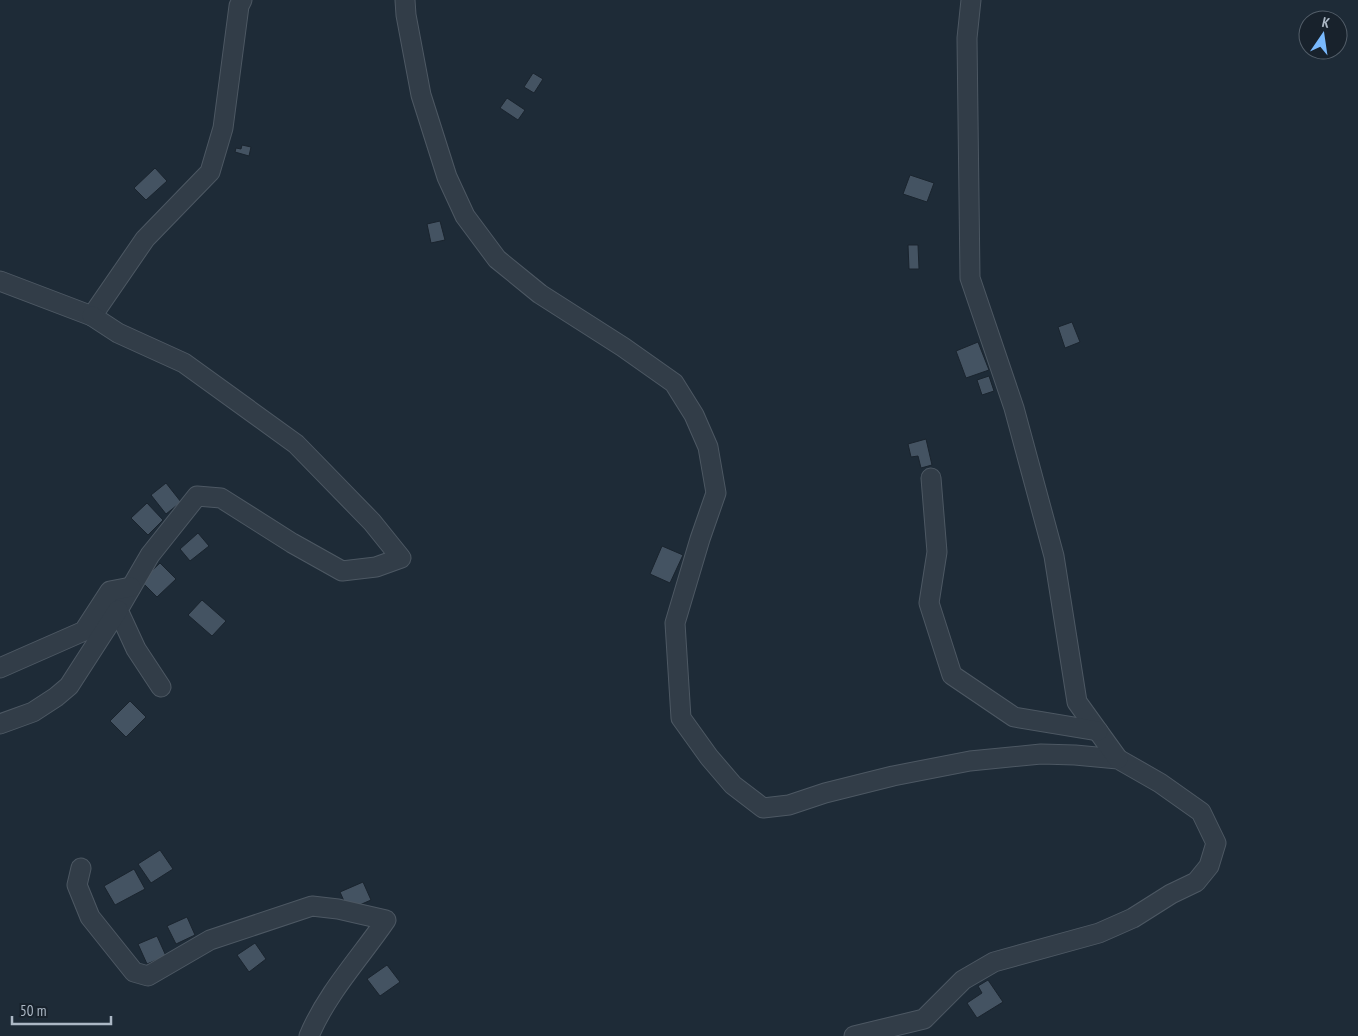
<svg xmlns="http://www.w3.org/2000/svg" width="1358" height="1036" viewBox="0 0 1358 1036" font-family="'PT Sans Narrow',sans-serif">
<rect width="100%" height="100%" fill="#1e2b37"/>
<!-- building -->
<g fill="#445362" stroke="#1a242e">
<polygon points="533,73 543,79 534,93 524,87"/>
<polygon points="507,98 525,110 518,120 500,108"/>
<polygon points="242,145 251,147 249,156 235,152 236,148 241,149"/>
<polygon points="155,168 167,181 146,200 134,188"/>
<polygon points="910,175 934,183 927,202 903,194"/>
<polygon points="440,221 445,240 431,243 427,224"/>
<polygon points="908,245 918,245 919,269 909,269"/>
<polygon points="1072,322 1080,342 1065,348 1058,327"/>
<polygon points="978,342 989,370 966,378 956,351"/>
<polygon points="989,376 994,391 982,395 977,380"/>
<polygon points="926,439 932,465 921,468 918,456 911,457 908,444"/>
<polygon points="166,483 181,502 166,514 151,495"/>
<polygon points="147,503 163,520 148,535 131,518"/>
<polygon points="198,533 209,546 190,561 180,549"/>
<polygon points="662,546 683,555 670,583 650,574"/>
<polygon points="160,563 176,579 157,597 141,581"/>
<polygon points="202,600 226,621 212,636 188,615"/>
<polygon points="130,701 146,717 126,737 110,721"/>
<polygon points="160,850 173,869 151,883 138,864"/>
<polygon points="134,869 145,889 115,905 104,886"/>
<polygon points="363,882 371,900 348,910 340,892"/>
<polygon points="187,917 195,935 176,944 167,926"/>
<polygon points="157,936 166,956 147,964 138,944"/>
<polygon points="255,943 266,959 249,972 237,955"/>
<polygon points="387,965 400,982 380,996 367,979"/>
<polygon points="988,980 1003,1002 977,1018 967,1003 982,993 978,986"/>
</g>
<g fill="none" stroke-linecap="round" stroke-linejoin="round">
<!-- minor casing -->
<g stroke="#4d5863" stroke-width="21">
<g id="minor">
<polyline points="405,0 406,15 421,95 447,177 465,216 497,259 540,294 623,347 674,383 694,415 708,447 716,493 700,539 675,623 681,718 709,757 733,785 763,808 789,805 825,793 893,776 970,761 1041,754 1075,755 1118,759 1160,783 1201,812 1216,843 1209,866 1196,882 1171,894 1133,918 1099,933 994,962 963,980 924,1019 854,1036"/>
<polyline points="971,0 967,38 970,278 1014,408 1054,556 1077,702 1118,759"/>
<polyline points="0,281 92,316 145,239 210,172 223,128 239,6 242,0"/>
<polyline points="92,316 118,333 184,363 296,444 372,522 401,558 376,567 342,571 292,543 221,498 197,496 150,555 118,610 136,649 161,687"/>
<polyline points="931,478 937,552 929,603 952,675 1014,717 1098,731"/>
<polyline points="0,668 84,631 110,591 131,587"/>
<polyline points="0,724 33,712 56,697 69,686 118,610"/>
<path d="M81,868L77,885L90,917L134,972L148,976L210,940L312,906L338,909L386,920C360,958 327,993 309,1036"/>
</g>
</g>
<!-- minor -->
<use href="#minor" stroke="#323d48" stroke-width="19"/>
</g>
<!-- north arrow -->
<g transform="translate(1323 35) rotate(13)"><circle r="24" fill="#18222c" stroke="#535e69"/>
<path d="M0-4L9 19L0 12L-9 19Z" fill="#79b9fd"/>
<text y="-8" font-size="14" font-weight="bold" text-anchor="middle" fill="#acb8c5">K</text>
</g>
<!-- scale -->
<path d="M12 1016v8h99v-8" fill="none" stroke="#acb8c5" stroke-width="2.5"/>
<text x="20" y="1016" font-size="15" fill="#acb8c5" stroke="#18222c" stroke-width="4" paint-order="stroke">50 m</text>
</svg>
